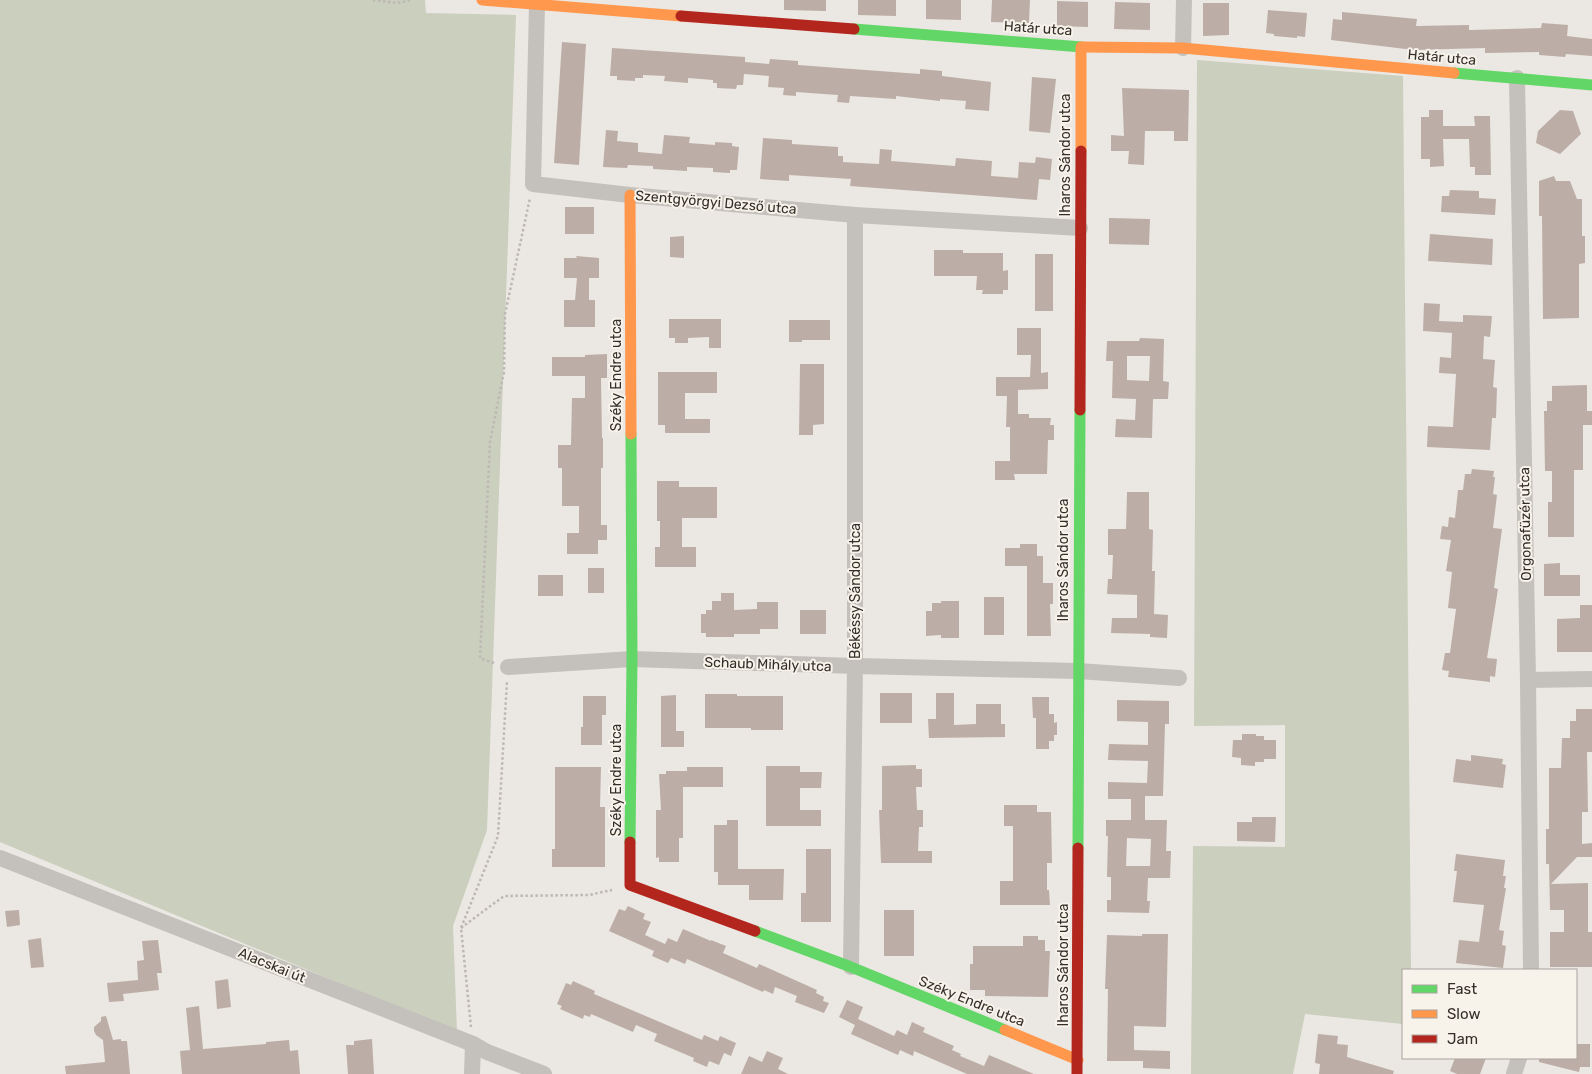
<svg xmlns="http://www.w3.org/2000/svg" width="1592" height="1074" viewBox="0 0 1592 1074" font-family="Rubik,sans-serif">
<rect width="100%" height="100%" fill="#ebe7e2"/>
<!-- green -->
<g fill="#cbcfbe">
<polygon points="0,0 425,0 426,13 516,15 487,830 453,926 457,1032 0,842"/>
<polygon points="1197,60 1403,76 1411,970 1403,970 1403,1024 1305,1014 1293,1074 1191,1074 1193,846 1285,847 1285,725 1194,726"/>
</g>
<!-- building -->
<g fill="#bcaea6" fill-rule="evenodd">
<polygon points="784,0 826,0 826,11 784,10"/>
<polygon points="858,0 896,0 896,16 858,15"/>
<polygon points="926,0 961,0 961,20 926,19"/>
<polygon points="992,0 1030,0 1029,23 991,22"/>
<polygon points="1057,1 1088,2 1088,27 1057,26"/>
<polygon points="1115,2 1150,3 1150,30 1114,29"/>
<polygon points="1203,3 1229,3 1229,35 1203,36"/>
<polygon points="1268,10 1307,13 1305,37 1297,36 1297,38 1274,36 1274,34 1266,33"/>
<polygon points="1342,12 1417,19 1416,26 1469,25 1469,30 1541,28 1542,23 1568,25 1567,36 1592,39 1592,56 1566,54 1565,57 1539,55 1539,52 1485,53 1485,48 1414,50 1331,40 1333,19 1342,20"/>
<polygon points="562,42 586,44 579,165 554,163"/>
<polygon points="612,48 745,57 745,62 769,64 770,59 798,61 798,65 920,74 920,69 942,71 942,76 991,82 989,111 965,109 966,101 940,99 940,101 896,96 896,99 850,96 849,103 837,102 838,95 796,92 796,96 783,95 784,88 768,87 769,76 744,74 743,85 737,85 736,89 717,88 717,83 713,83 713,80 688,78 688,83 664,81 665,76 643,75 643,78 635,78 635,81 617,80 617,76 610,76"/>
<polygon points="1032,77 1056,79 1050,133 1029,131"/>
<polygon points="1122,88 1189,90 1188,141 1174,141 1174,131 1145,131 1144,165 1128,164 1129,151 1111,151 1111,135 1124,136"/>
<polygon points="1429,110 1443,110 1443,126 1475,126 1474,116 1490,116 1491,175 1475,175 1475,167 1470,167 1469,139 1443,139 1444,166 1430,167 1430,159 1421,159 1421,117 1429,117"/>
<polygon points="1560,110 1573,111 1581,134 1560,154 1536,143 1538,131"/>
<polygon points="606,130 618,131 617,141 638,143 638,152 662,154 664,135 690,137 689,143 715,145 715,142 732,143 732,146 739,147 737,170 730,170 730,173 713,172 713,168 687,167 687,171 653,169 653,166 628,165 627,168 603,167"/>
<polygon points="763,138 792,140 792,144 838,147 838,156 843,156 843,162 879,164 880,149 892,150 891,161 955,166 956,158 992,161 991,176 1018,178 1019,162 1035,163 1036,157 1052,159 1050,180 1039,179 1037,200 850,186 851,179 789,175 789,181 760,179"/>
<polygon points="1554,176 1556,181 1570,181 1577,199 1582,199 1582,236 1585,236 1585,263 1579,264 1579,318 1543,319 1542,216 1539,216 1539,181"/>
<polygon points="1450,190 1479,191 1479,198 1496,199 1495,215 1441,212 1442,196 1449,196"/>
<rect x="565" y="207" width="29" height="27"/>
<polygon points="1109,218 1150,219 1149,245 1109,244"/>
<polygon points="1430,234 1493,239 1492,265 1428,261"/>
<polygon points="684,236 684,258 670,257 670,237"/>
<polygon points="934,250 963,250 963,253 1003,253 1003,271 1008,270 1008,290 1003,290 1003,294 982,294 983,290 976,290 977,276 934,276"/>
<rect x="1035" y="254" width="18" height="57"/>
<polygon points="576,256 599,258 599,278 589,278 589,300 595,300 595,327 564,327 564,300 575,300 577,278 564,278 564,258 577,258"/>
<polygon points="1424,303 1440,304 1439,321 1463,322 1463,315 1492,316 1490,337 1484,336 1483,359 1495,360 1493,387 1497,388 1496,418 1492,418 1490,450 1427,447 1428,426 1453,427 1456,374 1439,373 1440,357 1451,358 1452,333 1423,331"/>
<polygon points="669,319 721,319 721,348 709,348 709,337 688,338 688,343 675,343 675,338 669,338"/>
<polygon points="789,320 830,320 830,340 802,340 802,342 789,342"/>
<polygon points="1017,328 1041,328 1041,373 1048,372 1048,389 1018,390 1018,414 1029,414 1029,418 1051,418 1050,425 1054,425 1054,440 1048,440 1047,474 1014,474 1015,480 995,480 995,461 1010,461 1010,427 1006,427 1007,396 996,396 996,377 1030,377 1031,355 1017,355"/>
<path d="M1140,338L1164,339L1163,381L1169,382L1168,399H1153L1152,438L1115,437L1116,419L1135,420L1136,399L1112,398L1113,361H1106L1107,341H1139ZM1127,356H1150L1149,381L1127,380Z"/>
<polygon points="607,354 607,378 601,378 602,438 603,438 603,468 601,468 601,525 607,525 607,540 598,540 598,554 567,554 567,533 579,533 579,506 562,506 562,468 558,468 558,445 571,445 572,398 585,398 585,376 552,376 552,357 585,357 585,355"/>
<polygon points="800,364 824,364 824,424 813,425 813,435 799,435"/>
<polygon points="658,372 717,372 717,393 685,393 685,419 710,419 710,433 665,433 665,425 658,425"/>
<polygon points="1587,385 1587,411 1592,411 1592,425 1583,425 1583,470 1574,470 1574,537 1548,537 1548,502 1552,502 1552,471 1545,471 1544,411 1547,411 1547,401 1552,401 1552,386"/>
<polygon points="1472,469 1494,471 1493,477 1495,477 1493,494 1497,495 1493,528 1502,529 1494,588 1498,589 1487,658 1497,659 1495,677 1490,676 1490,682 1448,677 1449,671 1442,670 1445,653 1450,653 1456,609 1448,608 1452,572 1446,571 1451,540 1440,539 1442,526 1448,527 1449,517 1455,518 1458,490 1463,490 1465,474 1471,474"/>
<polygon points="657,481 679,481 679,487 717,487 717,518 682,518 682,547 696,547 696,567 655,567 655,547 660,547 660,521 657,521"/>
<polygon points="1127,492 1149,492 1149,529 1153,530 1152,571 1155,571 1154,614 1168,615 1167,638 1150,637 1150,634 1111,633 1112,618 1137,618 1137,595 1107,594 1108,579 1112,579 1113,555 1108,555 1108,529 1126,529"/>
<polygon points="1020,544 1037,544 1037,556 1043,556 1043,583 1053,583 1053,604 1050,604 1051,636 1027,636 1027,566 1005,566 1005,548 1020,548"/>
<polygon points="1560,563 1560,575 1580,575 1580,596 1544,596 1544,564"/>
<rect x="588" y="568" width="16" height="25"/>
<rect x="538" y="575" width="25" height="21"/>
<polygon points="721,593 734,593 734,610 757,609 757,602 778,602 778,629 760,629 760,634 734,634 734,637 706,637 706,633 701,633 701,614 706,614 706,610 712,610 712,601 721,601"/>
<rect x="984" y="597" width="20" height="38"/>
<polygon points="941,601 959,601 959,638 941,638 941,635 926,636 926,611 932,611 932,603 941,603"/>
<polygon points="1580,605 1592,605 1592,652 1557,652 1557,619 1580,618"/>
<rect x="800" y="610" width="26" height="24"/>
<rect x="880" y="693" width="32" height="30"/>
<polygon points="936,693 954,693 954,725 976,724 976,704 1001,704 1001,724 1005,724 1005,737 929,738 928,719 936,719"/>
<polygon points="705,694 737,694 737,696 783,696 783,730 751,730 751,728 705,728"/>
<polygon points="676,695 676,731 684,731 684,747 661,747 661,696"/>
<polygon points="583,696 606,696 606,715 602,715 602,745 581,745 581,727 583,727"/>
<polygon points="1032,697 1049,697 1049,714 1054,714 1054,723 1057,722 1057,735 1054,735 1054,741 1049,741 1049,749 1036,749 1036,718 1033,718"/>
<path d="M1117,700L1169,701V724H1165L1163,796H1145V820H1167L1166,851H1171L1170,878H1148L1147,901H1150L1149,913L1107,912V900H1111V877H1107L1108,836H1106V820H1131V799H1108V782L1147,783L1148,761L1108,760L1109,744L1148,745V722L1117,721ZM1127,838L1151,839L1150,866H1126Z"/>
<polygon points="1576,709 1592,709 1592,752 1587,752 1588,812 1582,812 1582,844 1592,843 1592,857 1577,857 1551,884 1588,883 1588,932 1592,932 1592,967 1550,967 1550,932 1564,932 1564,910 1550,910 1549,864 1546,864 1546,829 1549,829 1549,768 1561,768 1562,738 1570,738 1570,721 1576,721"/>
<polygon points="1242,734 1256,734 1256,736 1264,736 1264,740 1276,740 1276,759 1264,759 1264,762 1255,762 1255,766 1241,765 1241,758 1232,757 1233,740 1242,740"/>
<polygon points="1471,755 1503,759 1502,764 1506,765 1503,788 1453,782 1456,759 1471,761"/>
<polygon points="916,765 916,769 922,769 922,787 916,787 917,810 923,810 923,827 919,827 918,851 932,851 932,863 881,863 879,810 882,810 882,766"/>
<polygon points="766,766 800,766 800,772 822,772 821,788 800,788 800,810 821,810 821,826 766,826"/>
<polygon points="555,767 601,767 600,807 605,807 605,867 552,867 552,849 555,849"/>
<polygon points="687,767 723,767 723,787 683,787 683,838 679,838 679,862 659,862 659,857 656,858 656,810 661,810 659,774 666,774 666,771 687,771"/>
<polygon points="1004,805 1037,805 1037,812 1051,812 1052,863 1047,863 1047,890 1049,890 1050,905 1000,905 1000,881 1013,881 1013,826 1004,826"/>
<polygon points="1252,817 1276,817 1275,842 1237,841 1237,822 1252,822"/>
<polygon points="727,820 738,820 738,869 784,869 783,900 749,900 749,885 718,885 718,872 714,872 714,825 727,825"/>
<polygon points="806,849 831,849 831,922 801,922 801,893 806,893"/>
<polygon points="1456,854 1505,860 1503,876 1506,876 1504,888 1506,888 1499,930 1504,931 1502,945 1506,946 1503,968 1456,963 1459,940 1479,942 1484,905 1453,902 1457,871 1454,871"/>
<polygon points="628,906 645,914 643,919 651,922 645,935 665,944 668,938 677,942 683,929 711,941 711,940 726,946 723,953 757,968 759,964 817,990 816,993 824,997 823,1001 829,1003 824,1013 795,1002 797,996 775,987 773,994 764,990 763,992 687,959 685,964 671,958 668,963 652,956 654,951 609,931 619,909 625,911"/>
<polygon points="19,910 20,925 7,927 5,911"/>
<rect x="884" y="910" width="30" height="46"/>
<polygon points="1142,934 1168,934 1166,1027 1134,1026 1134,1050 1170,1051 1170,1069 1143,1068 1143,1061 1107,1061 1108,989 1105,989 1107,935 1142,936"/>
<polygon points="1023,936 1038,936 1038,940 1045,940 1045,951 1050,951 1048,997 985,996 985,990 970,990 970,964 973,964 973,946 1023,946"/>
<polygon points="41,938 44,967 31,968 28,940"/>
<polygon points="158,940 162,973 157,973 159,990 123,994 124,1001 109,1002 107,983 138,980 137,961 144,960 142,941"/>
<polygon points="228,979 231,1007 217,1009 215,981"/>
<polygon points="573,981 595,991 594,994 702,1040 704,1035 718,1041 720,1036 736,1043 731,1056 724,1053 719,1065 709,1061 707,1067 693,1061 694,1058 654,1041 657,1034 636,1025 633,1032 591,1014 590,1017 584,1015 583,1019 560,1009 562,1006 557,1004 566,983 571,985"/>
<polygon points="847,1000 863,1007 858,1019 894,1036 897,1030 907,1035 912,1022 925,1028 923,1032 954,1046 952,1050 961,1054 960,1056 984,1066 989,1055 1034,1074 967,1074 914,1051 913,1056 900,1050 898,1055 851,1034 855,1025 839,1017"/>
<polygon points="199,1006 203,1049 266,1044 266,1042 289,1040 290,1051 298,1050 300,1074 182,1074 180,1051 190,1050 186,1008"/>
<polygon points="106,1016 113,1040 121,1039 121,1041 127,1041 130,1074 66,1074 65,1066 105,1062 103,1040 96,1035 94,1031 94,1027 101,1021 101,1017"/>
<polygon points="1318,1034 1338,1036 1337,1044 1348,1045 1347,1057 1394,1071 1393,1074 1319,1074 1320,1064 1315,1063"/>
<polygon points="372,1039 374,1074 348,1074 346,1045 354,1045 354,1041"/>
<polygon points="1576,1044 1590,1044 1590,1067 1580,1067 1579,1072 1539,1062 1539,1058 1576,1058"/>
<polygon points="767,1051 783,1058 778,1069 788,1074 741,1074 749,1056 762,1062"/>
<polygon points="1455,1058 1486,1058 1480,1074 1457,1074 1450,1071"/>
</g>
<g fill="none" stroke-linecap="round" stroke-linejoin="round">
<!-- path -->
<g stroke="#bdb8b4" stroke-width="2.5" stroke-dasharray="2.5 2.5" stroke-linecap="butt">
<polyline points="373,0 397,3 412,0"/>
<polyline points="494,663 480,658 490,442 504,372 505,314 530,198"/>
<polyline points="461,928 504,896 589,895 612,890"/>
<polyline points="471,1027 461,928 498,836 507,681"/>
</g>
<!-- street -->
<g stroke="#c4c0bb" stroke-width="16">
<polyline points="537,4 533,184 630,195 855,215 1080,228"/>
<polyline points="1183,48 1184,0"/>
<polyline points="1517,78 1528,680 1531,970"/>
<polyline points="508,667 632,659 855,666 1078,671 1179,678"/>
<polyline points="1528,680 1592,679"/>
<polyline points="0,858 473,1044 487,1052 544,1074"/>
<polyline points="851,967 855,666 855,215"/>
<polyline points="472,1074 473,1044"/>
<polyline points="1514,1074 1519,1058"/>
</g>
<!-- fast -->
<g stroke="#63d668" stroke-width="11">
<polyline points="854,29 1082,47"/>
<polyline points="1454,73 1592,85"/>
<polyline points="630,842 632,659 631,434"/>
<polyline points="1078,848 1080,410"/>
<polyline points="755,931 851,967 1005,1030"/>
</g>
<!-- slow -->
<g stroke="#ff974d" stroke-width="11">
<polyline points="482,0 681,16"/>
<polyline points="1082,47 1183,48 1454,73"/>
<polyline points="1081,151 1081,47"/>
<polyline points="630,195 631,434"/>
<polyline points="1005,1030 1078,1060"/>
</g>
<!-- jam -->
<g stroke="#b3261e" stroke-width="11">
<polyline points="681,16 854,29"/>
<polyline points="1080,410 1081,151"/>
<polyline points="630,842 630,885 755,931"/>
<polyline points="1077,1074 1078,848"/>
</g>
</g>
<g text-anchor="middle" stroke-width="4" stroke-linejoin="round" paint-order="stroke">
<!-- street labels -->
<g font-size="14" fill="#342e29" stroke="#f7f2ea">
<text transform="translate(1038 28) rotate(4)" y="5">Határ utca</text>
<text transform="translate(1442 57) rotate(5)" y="5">Határ utca</text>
<text transform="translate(1065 155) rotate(-90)" y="5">Iharos Sándor utca</text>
<text transform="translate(716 202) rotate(5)" y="5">Szentgyörgyi Dezső utca</text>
<text transform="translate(616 375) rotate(-90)" y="5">Széky Endre utca</text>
<text transform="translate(1525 524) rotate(-91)" y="5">Orgonafüzér utca</text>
<text transform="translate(1063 560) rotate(-90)" y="5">Iharos Sándor utca</text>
<text transform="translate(855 591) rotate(-90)" y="5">Békéssy Sándor utca</text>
<text transform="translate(768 664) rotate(2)" y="5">Schaub Mihály utca</text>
<text transform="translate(616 780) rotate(-90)" y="5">Széky Endre utca</text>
<text transform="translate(272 965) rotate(22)" y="5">Alacskai út</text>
<text transform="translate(1063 965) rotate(-90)" y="5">Iharos Sándor utca</text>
<text transform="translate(972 1001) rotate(22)" y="5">Széky Endre utca</text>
</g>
</g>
<!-- legend -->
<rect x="1402" y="969" width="175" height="90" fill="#f7f2ea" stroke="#a9a49d"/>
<rect x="1412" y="985" width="25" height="8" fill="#63d668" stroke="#a9a49d"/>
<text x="1447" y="994" font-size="15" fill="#342e29">Fast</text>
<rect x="1412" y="1010" width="25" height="8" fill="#ff974d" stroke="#a9a49d"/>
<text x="1447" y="1019" font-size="15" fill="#342e29">Slow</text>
<rect x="1412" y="1035" width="25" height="8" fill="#b3261e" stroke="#a9a49d"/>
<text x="1447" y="1044" font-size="15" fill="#342e29">Jam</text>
</svg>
